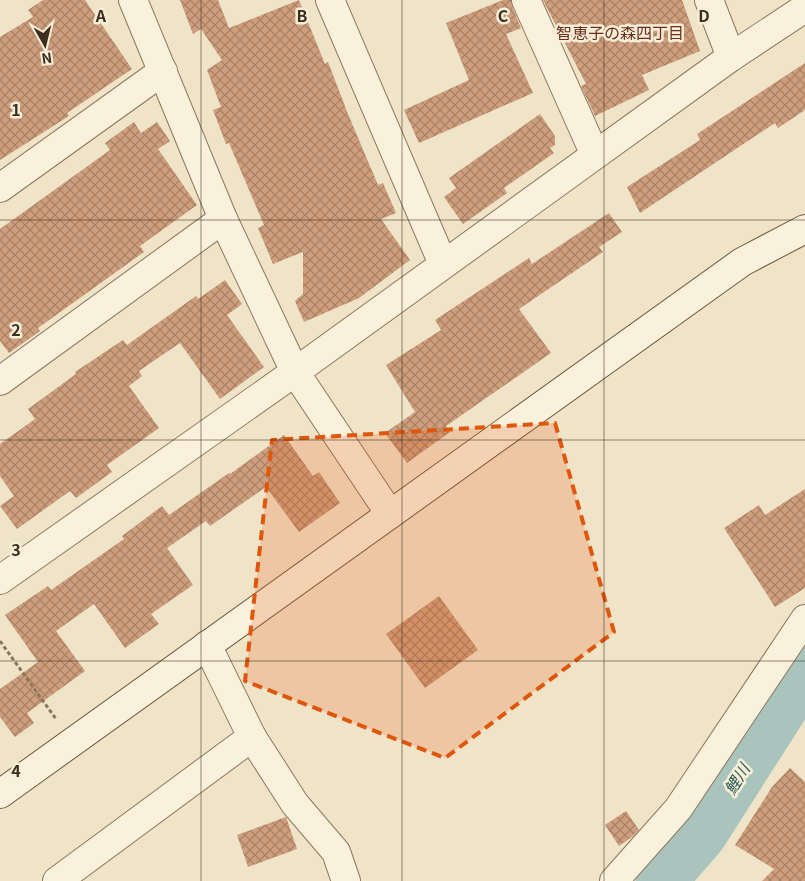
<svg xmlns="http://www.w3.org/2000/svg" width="805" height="881" viewBox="0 0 805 881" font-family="Georgia,'Noto Sans JP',serif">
<defs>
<pattern id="building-cross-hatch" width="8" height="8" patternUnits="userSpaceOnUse" patternTransform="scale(1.25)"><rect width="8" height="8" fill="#cf9f7d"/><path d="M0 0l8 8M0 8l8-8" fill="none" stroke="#a98266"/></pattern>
</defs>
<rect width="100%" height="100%" fill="#f0e4c8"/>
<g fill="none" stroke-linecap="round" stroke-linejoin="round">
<!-- river -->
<polyline stroke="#a9c4bc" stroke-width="51" points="661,881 701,835 805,672"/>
</g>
<!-- building -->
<g fill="url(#building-cross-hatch)">
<polygon points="43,0 85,0 132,69 67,113 69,116 0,160 0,37 33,17 28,10"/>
<polygon points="180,0 218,0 229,28 299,0 325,64 328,62 348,114 378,185 383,183 396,213 381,219 410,260 359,298 304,322 295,301 303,294 303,252 273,264 258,228 264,225 229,143 226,144 213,110 221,107 207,70 222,60 201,29 193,34"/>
<polygon points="503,0 511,0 512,6 521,28 506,34 533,93 419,143 404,110 469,80 446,23"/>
<polygon points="543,0 682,0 700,51 642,75 649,90 595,116 581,86 586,84"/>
<polygon points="805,63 805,110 778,128 775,123 640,213 627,187 700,140 697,134"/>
<polygon points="540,114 555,136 555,145 550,148 554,153 504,188 507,193 463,224 444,197 456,188 449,178"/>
<polygon points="134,122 141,133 157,122 170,141 158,149 197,205 140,246 144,252 38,328 40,331 9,353 0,341 0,229 110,150 105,143"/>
<polygon points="609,213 622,232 599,247 603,252 519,309 551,353 446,426 450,432 407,463 385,433 415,412 386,365 441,330 435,320 529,258 532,264"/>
<polygon points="225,280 242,304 227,315 264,367 220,399 180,343 139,371 142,376 129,386 159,428 107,465 112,472 76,498 70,491 17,529 0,506 14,496 0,476 0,444 35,419 28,409 76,374 75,372 123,340 127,345 196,296 198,299"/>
<polygon points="284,435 313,476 319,472 340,503 299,532 266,487 210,526 206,521 167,548 193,585 151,614 159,624 125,648 94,604 56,631 85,671 27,713 34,723 15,737 0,717 0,689 38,662 5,615 48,586 51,590 124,539 122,536 162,506 169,515 229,473 230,474"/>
<polygon points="805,489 805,588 775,607 724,528 759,505 765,515"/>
<polygon points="439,596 478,650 425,688 386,634"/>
<polygon points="790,768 805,782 805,881 762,881 774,869 735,845 772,787"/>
<polygon points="626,811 639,830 632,837 619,846 605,825"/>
<polygon points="286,817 297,849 248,867 237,835"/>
</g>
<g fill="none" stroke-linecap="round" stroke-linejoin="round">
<!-- street casing -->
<g stroke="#8d765c" stroke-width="30">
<g id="street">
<polyline points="133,0 223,219 295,372 390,514"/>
<polyline points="330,0 443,264"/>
<polyline points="526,0 595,155"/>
<polyline points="709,0 731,57"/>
<polyline points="0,188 163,71"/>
<polyline points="0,381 223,219"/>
<polyline points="0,580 295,372 731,57 805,8"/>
<polyline points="207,645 252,737 295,804 336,852 346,881"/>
<polyline points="57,881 252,737"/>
<polyline points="614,881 678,809 805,619"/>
</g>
</g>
<!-- secondary casing -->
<g stroke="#6f573f" stroke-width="30">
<polyline id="secondary" points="0,794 742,262 805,229"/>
</g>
<!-- path -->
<polyline stroke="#8d765c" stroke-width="3" stroke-dasharray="4 2.5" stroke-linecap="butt" points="0,641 56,719"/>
<!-- street -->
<use href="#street" stroke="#faf1dc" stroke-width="28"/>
<!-- secondary -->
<use href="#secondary" stroke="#faf1dc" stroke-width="28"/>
</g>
<!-- marked area -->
<path fill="#df570d" fill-opacity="0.2" stroke="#df570d" stroke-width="4" stroke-dasharray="10 6" stroke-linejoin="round" d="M555,423L614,632L445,758L245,681L272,440Z"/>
<!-- grid -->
<path fill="none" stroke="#3d2e20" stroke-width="1" stroke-opacity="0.55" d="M201,0V881M402,0V881M604,0V881M0,220H805M0,440H805M0,661H805"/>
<g text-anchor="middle" stroke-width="5" stroke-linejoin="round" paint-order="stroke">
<!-- neighbourhood labels -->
<g font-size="16" fill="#6b2e1e" stroke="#f7eed8">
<text x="620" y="39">智恵子の森四丁目</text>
</g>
<!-- water labels -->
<g font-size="16" font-style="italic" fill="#2f5d5a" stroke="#f7eed8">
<text transform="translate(737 779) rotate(-58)" y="6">鯉川</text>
</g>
</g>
<g font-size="16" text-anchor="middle" font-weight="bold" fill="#3d2e20" stroke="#f7eed8" stroke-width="5" stroke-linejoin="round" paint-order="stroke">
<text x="101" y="22">A</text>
<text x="302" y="22">B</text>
<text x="503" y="22">C</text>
<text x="704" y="22">D</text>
<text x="16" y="116">1</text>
<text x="16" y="336">2</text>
<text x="16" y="556">3</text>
<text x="16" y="777">4</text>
</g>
<!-- north arrow -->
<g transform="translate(45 45) rotate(172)" stroke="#f7eed8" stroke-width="4" paint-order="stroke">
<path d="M0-4L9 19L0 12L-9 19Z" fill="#3d2e20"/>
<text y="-8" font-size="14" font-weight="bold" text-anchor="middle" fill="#3d2e20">N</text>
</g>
</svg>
